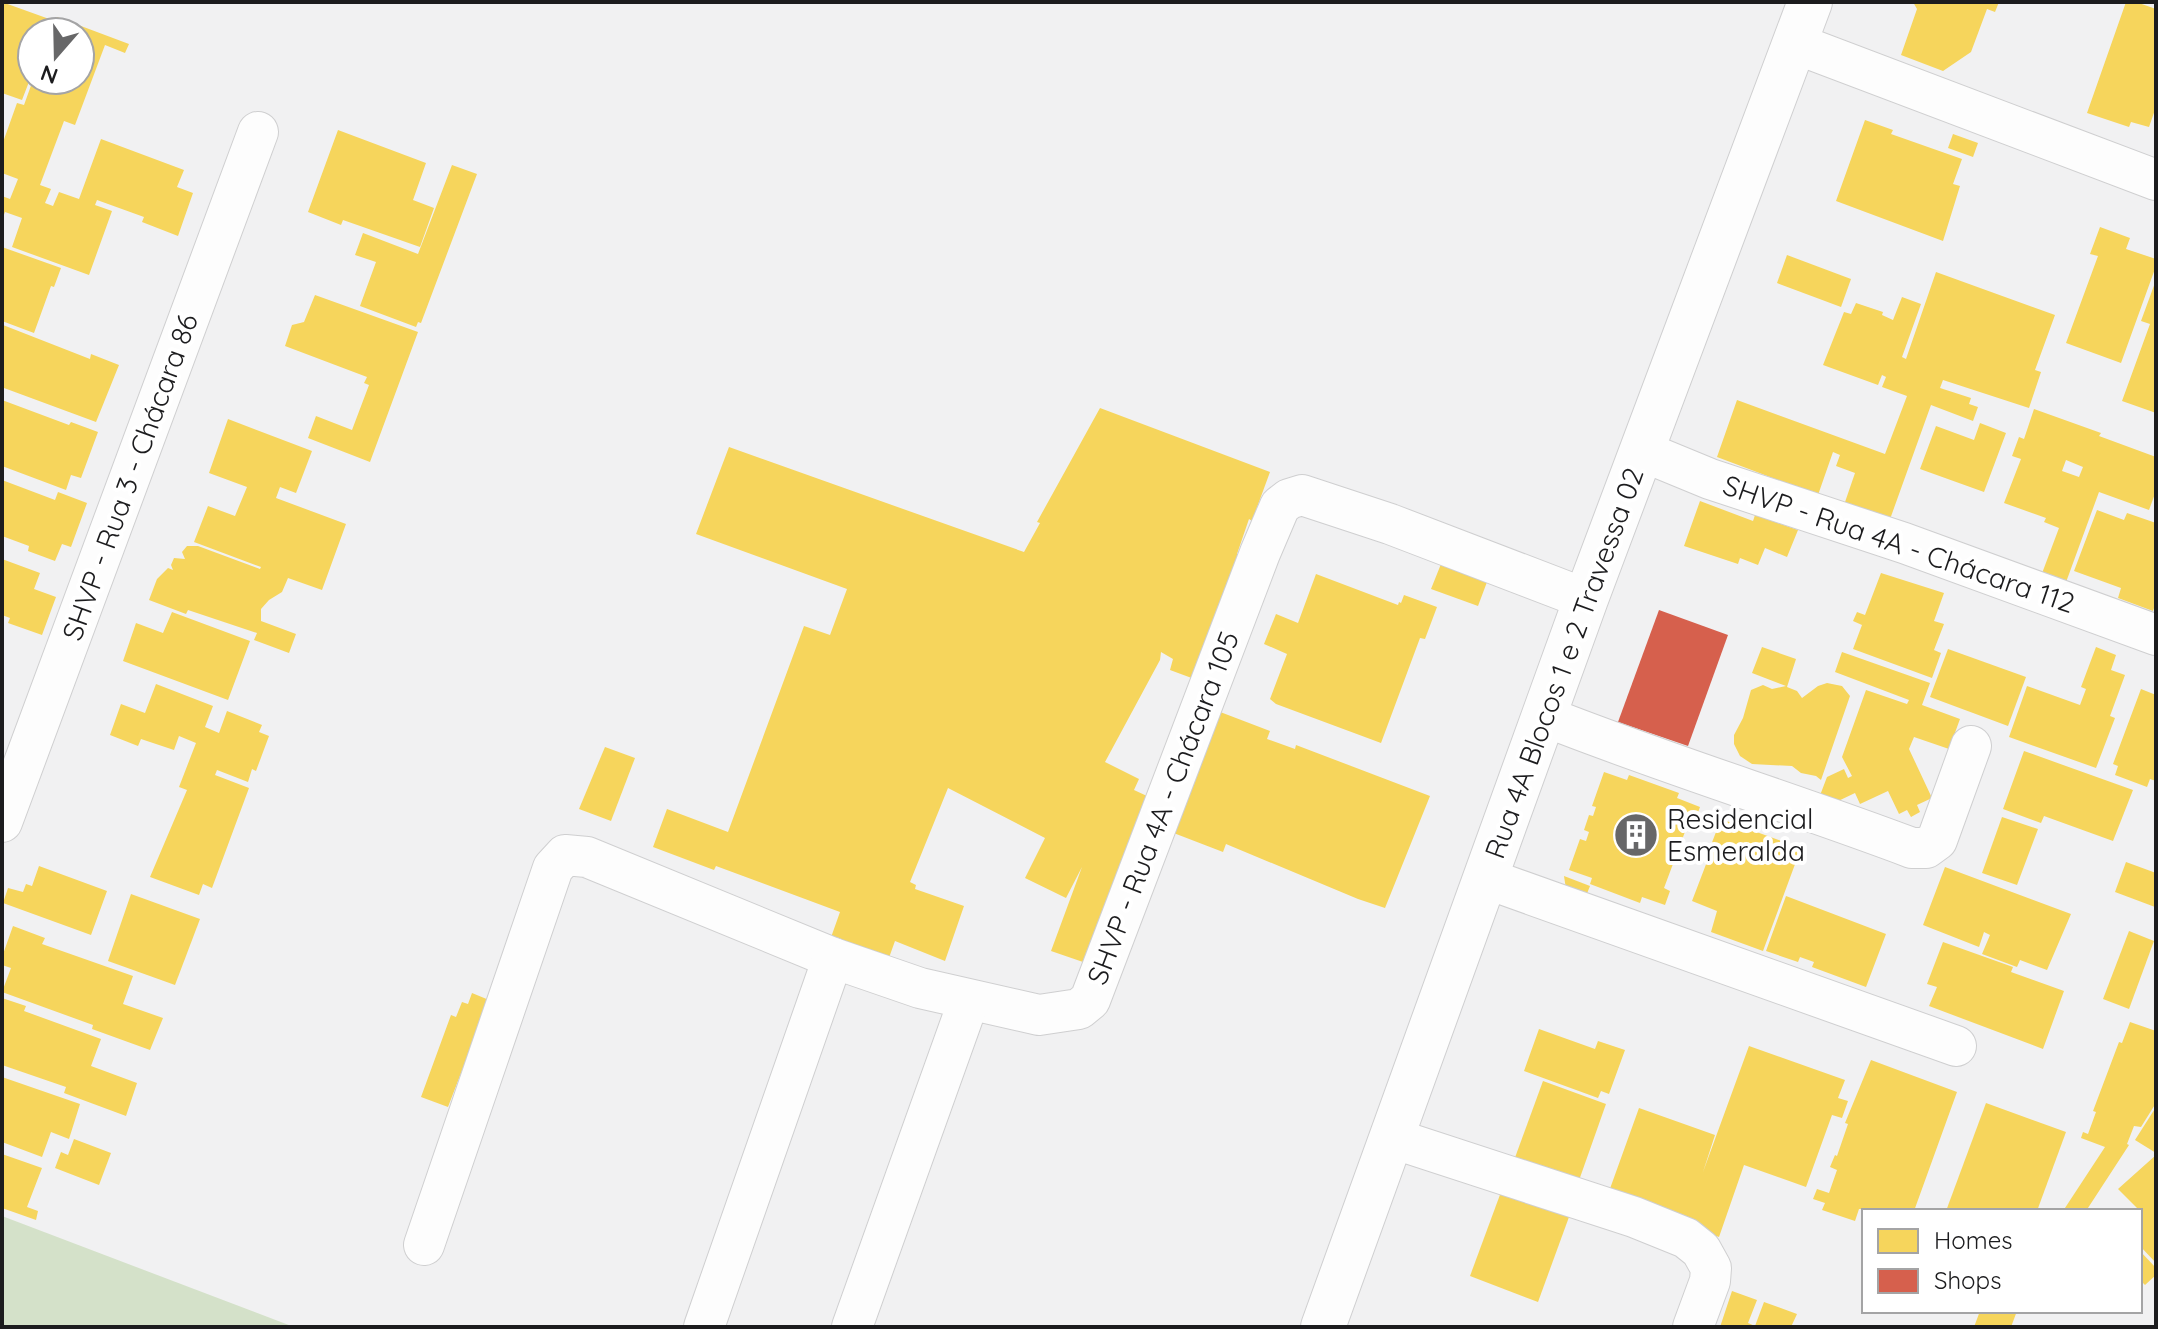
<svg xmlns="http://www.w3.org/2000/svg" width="2158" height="1329" viewBox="0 0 2158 1329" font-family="Quicksand,sans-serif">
<rect width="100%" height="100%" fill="#f1f1f2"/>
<!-- green -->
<polygon fill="#d4e1c9" points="2,1216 294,1327 2,1327"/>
<!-- homes -->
<g fill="#f6d55c" fill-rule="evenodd">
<polygon points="2,2 52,20 47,32 32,32 32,74 22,100 2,93"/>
<polygon points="1913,2 1999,2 1995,12 1987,9 1971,52 1943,71 1901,55 1917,9"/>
<polygon points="2126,2 2136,2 2156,9 2156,107 2149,127 2131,122 2129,127 2087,113"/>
<polygon points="57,17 129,44 125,53 105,45 75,125 64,121 40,185 51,189 45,203 53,206 59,192 79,199 101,139 184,170 177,187 193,193 178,236 142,222 144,217 97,200 95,205 112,211 89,275 12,247 22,218 5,212 2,220 2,196 10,199 18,179 2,173 2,145 17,103 24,105 33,80 80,80 80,32 51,32"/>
<polygon points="1865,120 1893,130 1891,134 1962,159 1953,184 1960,186 1943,241 1836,201"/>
<polygon points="338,130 426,163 413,200 434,208 420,247 343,220 341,225 308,212"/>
<polygon points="1953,134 1978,143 1973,157 1948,148"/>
<polygon points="452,165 477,174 421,323 418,322 416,327 360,306 376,262 355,255 363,233 418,254"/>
<polygon points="2100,227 2130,238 2126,249 2156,259 2156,266 2121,363 2066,343 2098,256 2090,254"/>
<polygon points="2,247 61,268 54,287 51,286 34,333 2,321"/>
<polygon points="1787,255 1851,279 1841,307 1777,283"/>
<polygon points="1936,272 2055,315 2035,370 2041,372 2029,408 1943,380 1940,388 1971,398 1969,404 1978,407 1973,421 1931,405 1889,522 1844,505 1855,473 1836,466 1840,455 1833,452 1818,495 1717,457 1737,400 1885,454 1907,396 1882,387 1886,377 1882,375 1878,385 1823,365 1844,312 1851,314 1856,303 1883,312 1882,315 1893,320 1902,297 1921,304 1902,357 1906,359"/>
<polygon points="2156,280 2156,413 2122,401 2150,324 2141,321"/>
<polygon points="315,295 418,332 370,462 308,438 316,416 352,430 369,385 364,383 367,377 285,346 292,325 304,322"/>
<polygon points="3,325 90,359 91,354 119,365 96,422 4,388 2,393"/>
<polygon points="2,400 69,425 71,422 98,432 81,478 71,475 66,490 2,466"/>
<polygon points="1100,408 1270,472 1252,521 1249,519 1237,554 1241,555 1197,680 1170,670 1173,659 1161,652 1160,660 1105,762 1139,779 1134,790 1147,796 1083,962 1051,951 1082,867 1066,898 1025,878 1045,838 948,788 910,882 916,885 915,889 964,906 945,961 895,941 886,966 829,943 840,912 716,866 714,870 653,847 667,809 728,832 804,626 830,635 847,589 696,534 729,447 1024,552 1040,523 1037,522"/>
<path d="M2034,409L2101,433L2099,436L2156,457V491L2149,510L2099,492L2065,585L2041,576L2059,528L2044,522L2046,518L2004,503L2021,459L2012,456L2019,437L2024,439ZM2066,460L2083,467L2079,477L2062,471Z"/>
<polygon points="228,419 312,451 296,493 280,487 276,498 346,524 322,590 288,578 282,592 269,600 261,609 261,621 296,634 289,653 254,640 257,633 188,610 186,614 149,600 157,579 168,568 173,570 171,565 174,558 185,559 182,552 187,546 198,546 260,569 261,567 194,542 208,506 235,516 247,487 209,473"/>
<polygon points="1980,423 2006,433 1984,492 1920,469 1936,426 1974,440"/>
<polygon points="2,480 55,500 58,492 87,503 71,547 62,544 55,561 28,551 29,546 2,536"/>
<polygon points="1700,501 1753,521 1755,515 1798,530 1787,557 1765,548 1758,565 1740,558 1738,564 1684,546"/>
<polygon points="2097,510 2124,520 2127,513 2156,523 2156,602 2153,611 2118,598 2121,588 2074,571"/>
<polygon points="2,559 40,573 34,589 56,597 42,635 8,623 10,618 2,615"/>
<polygon points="1441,564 1487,582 1478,606 1431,589"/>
<polygon points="1881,573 1944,593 1934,621 1944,624 1934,650 1941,653 1932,678 1853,649 1862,625 1853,621 1857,612 1865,615"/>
<polygon points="1316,574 1398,605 1399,602 1401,603 1404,595 1437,607 1425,639 1420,638 1381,743 1276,704 1270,699 1287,654 1264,644 1276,614 1298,623"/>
<polygon points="172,612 250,641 228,700 123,661 136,623 163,633"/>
<polygon points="1762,647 1796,659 1787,687 1797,691 1802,698 1818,686 1827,683 1842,686 1850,696 1821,780 1816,776 1801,773 1792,766 1752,764 1740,756 1734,744 1734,735 1743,718 1751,690 1763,685 1772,689 1786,686 1752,673"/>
<polygon points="2096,647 2116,655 2111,670 2125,675 2110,716 2115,718 2096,768 2009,737 2027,686 2080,705 2086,689 2081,687"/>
<polygon points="1948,649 2026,677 2008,726 1930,697"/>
<polygon points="1842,652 1930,683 1922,705 1960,719 1949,749 1914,737 1909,749 1932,798 1917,805 1920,812 1911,817 1907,810 1899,814 1888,791 1860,804 1855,793 1834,803 1819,798 1827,777 1844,769 1848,778 1852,776 1842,757 1866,690 1907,704 1909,700 1835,672"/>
<polygon points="156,684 213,706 205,727 219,733 227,711 262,725 259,732 269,736 256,771 252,769 248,782 217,770 215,775 249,788 212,888 203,884 199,895 150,877 187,790 179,787 196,743 179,736 174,750 141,739 138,746 110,735 121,704 145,713"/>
<polygon points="2141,689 2156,695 2156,781 2150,779 2147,787 2115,775 2118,766 2113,764"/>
<polygon points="1215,710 1270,731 1267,739 1295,749 1296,745 1430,796 1385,908 1358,899 1226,844 1223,852 1171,832"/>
<polygon points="605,747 635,758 611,821 579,809"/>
<polygon points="2024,751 2133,790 2113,841 2044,816 2041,823 2003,809"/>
<polygon points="1604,772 1627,780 1629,775 1679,793 1677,798 1700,807 1694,823 1689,821 1664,888 1670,891 1665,905 1642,897 1640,903 1590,884 1592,878 1569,870 1580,839 1586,841 1589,832 1584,830 1589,815 1593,816 1596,807 1592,806"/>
<polygon points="2002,817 2038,829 2017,885 1982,873"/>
<polygon points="1721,819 1801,848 1763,951 1711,932 1717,911 1692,901 1713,846 1711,845"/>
<polygon points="2126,862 2156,873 2155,907 2115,892"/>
<polygon points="39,866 107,891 91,935 3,903 8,888 23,892 26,884 32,886"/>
<polygon points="1945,867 2071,914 2047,970 2020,960 2017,967 1982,954 1990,935 1984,932 1979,947 1923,925"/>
<polygon points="1564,876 1590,886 1584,901 1566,889"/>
<polygon points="131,894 200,919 175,985 108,961"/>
<polygon points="1786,896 1886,934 1866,987 1812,967 1814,962 1800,957 1798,962 1766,951"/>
<polygon points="13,926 45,938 42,944 133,976 123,1004 163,1018 150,1050 92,1029 93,1025 2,992 11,968 2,965 2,957"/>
<polygon points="2129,931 2154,941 2129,1009 2103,999"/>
<polygon points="1943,942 2013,967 2011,972 2064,991 2043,1049 1929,1006 1937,987 1927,984"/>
<polygon points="472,993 489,1000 448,1107 421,1097 451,1015 456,1017 462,1002 468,1004"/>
<polygon points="2,998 26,1006 24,1011 101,1039 91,1066 137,1083 126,1116 64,1093 66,1087 2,1065"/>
<polygon points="2130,1022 2156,1031 2156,1103 2141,1127 2134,1126 2127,1144 2129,1145 2086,1211 2063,1211 2105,1147 2081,1138 2083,1132 2088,1134 2096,1112 2093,1111 2119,1042 2122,1043"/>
<polygon points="1539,1029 1595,1049 1598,1041 1625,1050 1609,1094 1601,1091 1598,1098 1524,1071"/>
<polygon points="1749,1046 1845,1080 1838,1098 1848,1101 1842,1118 1832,1115 1806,1187 1744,1165 1719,1237 1607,1197 1639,1108 1715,1135 1703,1172"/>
<polygon points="1871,1060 1957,1092 1914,1211 1859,1209 1855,1221 1822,1210 1825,1203 1813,1199 1817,1189 1829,1193 1837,1170 1830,1167 1835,1155 1837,1156 1848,1124 1845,1123"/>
<polygon points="2,1077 80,1104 69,1139 51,1132 42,1157 2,1142"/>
<polygon points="1543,1081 1606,1104 1577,1186 1513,1163"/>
<polygon points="1986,1103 2066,1132 2037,1211 1946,1211"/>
<polygon points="2156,1107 2156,1153 2135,1140"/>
<polygon points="74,1139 111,1153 99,1185 55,1168 61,1152 68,1155"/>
<polygon points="2,1154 42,1168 27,1207 38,1211 36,1220 2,1208"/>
<polygon points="2156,1155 2156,1263 2140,1246 2140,1211 2134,1211 2137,1208 2118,1189"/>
<polygon points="1501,1192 1569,1217 1538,1302 1470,1276"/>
<polygon points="2140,1251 2156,1268 2156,1275 2145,1285 2140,1280"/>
<polygon points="1732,1291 1757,1300 1748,1323 1755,1326 1764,1302 1797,1314 1791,1327 1720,1327"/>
<polygon points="1980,1311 2017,1311 2011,1327 1974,1327"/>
</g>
<!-- shops -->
<polygon fill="#d6604d" points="1659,610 1728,635 1688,746 1618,722"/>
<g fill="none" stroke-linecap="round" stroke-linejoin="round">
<!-- street casing -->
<g stroke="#cfcfd0" stroke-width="42">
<g id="street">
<polyline points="1794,43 2156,180"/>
<polyline points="1642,451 1710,479 1904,543 2156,635"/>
<path d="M1544,716C1665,764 1790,802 1912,848H1926L1937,840L1971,746"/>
<polyline points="2,822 258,132"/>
<polyline points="1485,878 1956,1046"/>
<polyline points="1392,1138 1634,1217 1686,1238 1701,1250 1711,1268 1710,1281 1693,1327"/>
<polyline points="424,1245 553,868 565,855 587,857 833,958 920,988 1039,1015 1079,1009 1090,1000 1260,553 1280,506 1289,499 1302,495 1390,524 1586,599"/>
<polyline points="704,1327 833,958"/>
<polyline points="852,1327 969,1000"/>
</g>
</g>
<!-- secondary casing -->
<g stroke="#cfcfd0" stroke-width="46">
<polyline id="secondary" points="1323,1327 1586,599 1810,2"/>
</g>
<!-- street -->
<use href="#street" stroke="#fdfdfd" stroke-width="40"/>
<!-- secondary -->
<use href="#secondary" stroke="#fdfdfd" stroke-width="44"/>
</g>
<!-- icons -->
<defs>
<g id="building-disc" transform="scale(2.3)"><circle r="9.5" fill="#676768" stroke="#fff"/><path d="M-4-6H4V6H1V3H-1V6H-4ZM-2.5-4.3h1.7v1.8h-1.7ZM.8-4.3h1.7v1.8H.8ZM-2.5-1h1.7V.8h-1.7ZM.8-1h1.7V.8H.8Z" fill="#fff"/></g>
</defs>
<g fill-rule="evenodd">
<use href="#building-disc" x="1636" y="835"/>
</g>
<g text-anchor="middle" stroke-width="8" stroke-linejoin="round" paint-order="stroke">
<!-- street labels -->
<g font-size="28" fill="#1c1c1e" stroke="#fff">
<text transform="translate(130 477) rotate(-70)" y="10">SHVP - Rua 3 - Chácara 86</text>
<text transform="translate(1899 544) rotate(19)" y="10">SHVP - Rua 4A - Chácara 112</text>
<text transform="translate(1564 663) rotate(-70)" y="10">Rua 4A Blocos 1 e 2 Travessa 02</text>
<text transform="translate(1163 808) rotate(-69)" y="10">SHVP - Rua 4A - Chácara 105</text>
</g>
<!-- poi labels -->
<g font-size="28" fill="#1c1c1e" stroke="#fff" text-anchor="start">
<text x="1667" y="829">Residencial<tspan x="1667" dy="32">Esmeralda</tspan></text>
</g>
</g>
<!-- border -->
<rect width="2158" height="1329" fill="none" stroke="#1c1c1e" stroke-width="8"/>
<!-- legend -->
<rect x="1862" y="1209" width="280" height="104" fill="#ffffff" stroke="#a4a4a5" stroke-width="2"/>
<rect x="1878" y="1229" width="40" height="24" fill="#f6d55c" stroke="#a4a4a5" stroke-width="2"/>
<text x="1934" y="1249" font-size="24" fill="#1c1c1e">Homes</text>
<rect x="1878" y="1269" width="40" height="24" fill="#d6604d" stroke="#a4a4a5" stroke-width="2"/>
<text x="1934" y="1289" font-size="24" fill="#1c1c1e">Shops</text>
<!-- north arrow -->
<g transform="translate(56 56) rotate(200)"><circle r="38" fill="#ffffff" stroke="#a4a4a5" stroke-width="2"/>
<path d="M0-6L14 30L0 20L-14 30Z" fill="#676768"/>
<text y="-12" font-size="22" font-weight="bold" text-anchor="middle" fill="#1c1c1e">N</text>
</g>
</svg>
